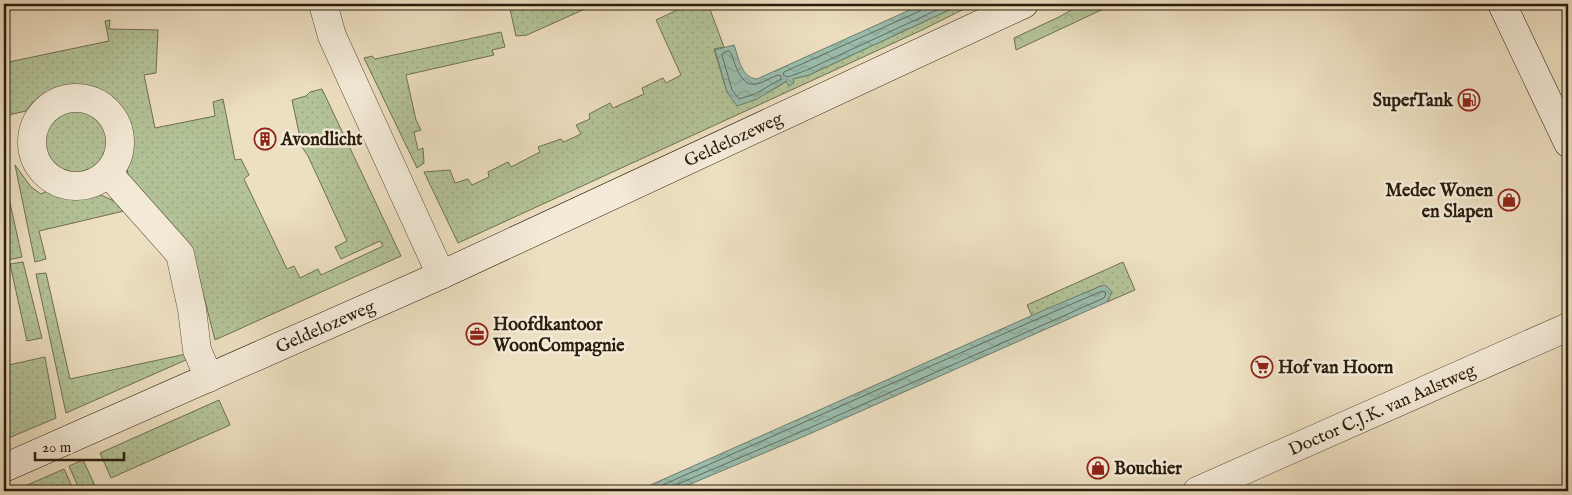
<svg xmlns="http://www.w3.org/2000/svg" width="1572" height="495" viewBox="0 0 1572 495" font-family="'IM FELL English',serif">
<defs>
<pattern id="green-dots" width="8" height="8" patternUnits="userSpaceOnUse" patternTransform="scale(1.25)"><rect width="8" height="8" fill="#b3c397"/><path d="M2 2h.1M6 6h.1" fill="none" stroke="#9aa781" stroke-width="1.8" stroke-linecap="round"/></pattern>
<pattern id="forest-crowns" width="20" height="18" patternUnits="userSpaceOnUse" patternTransform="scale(1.25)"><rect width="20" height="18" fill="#b3c397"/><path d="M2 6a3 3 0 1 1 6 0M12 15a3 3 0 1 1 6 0" fill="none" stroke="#9aa781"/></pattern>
<pattern id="water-waves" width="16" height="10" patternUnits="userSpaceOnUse" patternTransform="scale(1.25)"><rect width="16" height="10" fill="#9abdae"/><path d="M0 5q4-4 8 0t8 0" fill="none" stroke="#85a294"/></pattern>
</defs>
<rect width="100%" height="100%" fill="#eddfc1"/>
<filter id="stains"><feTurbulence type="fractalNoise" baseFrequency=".004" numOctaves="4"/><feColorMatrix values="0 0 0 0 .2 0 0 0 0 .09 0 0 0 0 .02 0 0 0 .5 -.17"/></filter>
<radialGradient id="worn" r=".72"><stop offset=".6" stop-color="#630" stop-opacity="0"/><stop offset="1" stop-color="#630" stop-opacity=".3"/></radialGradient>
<!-- green -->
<g fill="url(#green-dots)" stroke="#6e7052">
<polygon points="546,4 596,4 527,35 516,36 510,9 533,8"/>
<polygon points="690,4 708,4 724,47 714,49 727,92 767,93 787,81 789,85 792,79 809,75 962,4 974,4 922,30 458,243 424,172 450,170 455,183 468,179 472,185 489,177 488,172 508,162 511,167 540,152 538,147 561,139 564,142 581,134 576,125 590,119 589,114 610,103 613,108 644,94 642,88 663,78 666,83 681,75 656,20"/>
<polygon points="110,20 109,29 158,30 156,73 144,75 155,128 215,116 213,102 223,99 235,160 241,159 249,175 244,179 287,269 294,266 300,278 318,269 321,275 383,246 380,241 341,259 335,247 347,241 308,156 302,147 292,100 306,96 310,92 322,89 401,256 215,340 195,262 128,176 124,128 114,105 95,89 83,85 50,92 33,102 26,111 4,116 4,63 109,41 105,21"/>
<polygon points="501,32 505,47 492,50 494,55 406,75 416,120 421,130 414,132 418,150 423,148 424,163 417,168 364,58 372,56 375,59"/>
<circle cx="75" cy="141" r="35"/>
<polygon points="15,165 31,187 41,194 47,191 66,196 101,195 114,201 124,211 39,231 46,259 35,262"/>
<polygon points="4,176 22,257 8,260 4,237"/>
<polygon points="23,262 42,338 27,341 10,264"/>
<polygon points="1123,262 1135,290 1107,302 1109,300 1101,286 1032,316 1027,305"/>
<polygon points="46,273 70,379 186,354 188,359 66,413 36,274"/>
<polygon points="45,357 56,418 4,440 4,366"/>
<polygon points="219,400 230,425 111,478 100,453"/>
<polygon points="83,460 97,490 95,491 80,491 69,466"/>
<polygon points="64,469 74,491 28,491 25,486"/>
</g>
<!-- forest -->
<polygon fill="url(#forest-crowns)" stroke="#6e7052" points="1082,4 1114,4 1016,50 1014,38 1059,17"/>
<!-- water -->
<g fill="url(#water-waves)" stroke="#6d7d6e">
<path d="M923,4H962L809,75L793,79L794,83L789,86L786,81L757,99L737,106L727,92L715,50L734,45C739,58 741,78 757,79Z"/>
<polygon points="1105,285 1112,292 1107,302 807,435 674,491 637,491 1042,311 1101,286"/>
</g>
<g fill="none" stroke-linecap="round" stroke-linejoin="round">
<!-- shore -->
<g stroke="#626d5e" stroke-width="1">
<polyline points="923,4 923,8 920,11 784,72 783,75 788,77 807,70 950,4"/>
<path d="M729,51L731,53C736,66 741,90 760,83C766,81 772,77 778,75L781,76V79L755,94L739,99L732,90L722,55L723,53Z"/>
<polyline points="649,491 1044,316 1102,291 1106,293 1104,298 805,430 678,484 675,487 674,491"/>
</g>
<!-- street casing -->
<g stroke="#5a4e3a" stroke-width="29">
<g id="street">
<polyline points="323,4 332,36 441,275"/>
<circle cx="76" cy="142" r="44"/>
<polyline points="108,173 180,254 192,309 197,350 209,378"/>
<path id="s1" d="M1197,491L1568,327"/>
</g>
</g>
<!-- secondary casing -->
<g stroke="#291d0d" stroke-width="29">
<g id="secondary">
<polyline points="1502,4 1568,143"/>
<path id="s2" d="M4,468L441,275L1024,4"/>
</g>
</g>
<!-- street -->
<use href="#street" stroke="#f3ead7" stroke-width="28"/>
<!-- secondary -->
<use href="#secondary" stroke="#f3ead7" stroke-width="28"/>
</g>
<!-- icons -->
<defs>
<g id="fuel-ring" transform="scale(1.125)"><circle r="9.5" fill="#f3ead7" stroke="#8f2418" stroke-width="1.5"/><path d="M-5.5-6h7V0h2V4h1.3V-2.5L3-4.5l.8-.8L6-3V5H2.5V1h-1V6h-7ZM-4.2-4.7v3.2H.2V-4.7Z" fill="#8f2418"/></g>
<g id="building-ring" transform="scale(1.125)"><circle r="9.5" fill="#f3ead7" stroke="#8f2418" stroke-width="1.5"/><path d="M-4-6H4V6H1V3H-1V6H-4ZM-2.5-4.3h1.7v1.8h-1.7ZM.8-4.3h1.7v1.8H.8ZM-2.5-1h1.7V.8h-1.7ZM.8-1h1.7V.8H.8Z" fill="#8f2418"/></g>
<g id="shop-ring" transform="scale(1.125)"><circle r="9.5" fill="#f3ead7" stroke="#8f2418" stroke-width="1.5"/><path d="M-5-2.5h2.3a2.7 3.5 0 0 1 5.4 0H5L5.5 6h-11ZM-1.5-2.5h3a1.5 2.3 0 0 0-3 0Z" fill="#8f2418"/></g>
<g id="office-ring" transform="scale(1.125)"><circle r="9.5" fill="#f3ead7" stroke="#8f2418" stroke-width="1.5"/><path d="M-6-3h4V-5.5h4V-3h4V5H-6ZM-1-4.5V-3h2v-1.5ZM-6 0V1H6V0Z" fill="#8f2418"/></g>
<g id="supermarket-ring" transform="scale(1.125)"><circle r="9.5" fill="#f3ead7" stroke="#8f2418" stroke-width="1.5"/><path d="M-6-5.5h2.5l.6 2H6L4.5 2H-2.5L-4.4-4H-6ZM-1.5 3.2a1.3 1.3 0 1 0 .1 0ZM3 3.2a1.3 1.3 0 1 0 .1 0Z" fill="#8f2418"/></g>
</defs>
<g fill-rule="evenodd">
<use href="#fuel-ring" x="1469" y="100"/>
<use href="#building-ring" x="265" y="139"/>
<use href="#shop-ring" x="1509" y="200"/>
<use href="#office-ring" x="477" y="334"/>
<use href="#supermarket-ring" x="1262" y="367"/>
<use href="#shop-ring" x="1098" y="468"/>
</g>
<g text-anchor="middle" stroke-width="5" stroke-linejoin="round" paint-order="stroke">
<!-- poi labels -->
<g font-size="18" font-weight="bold" fill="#291d0d" stroke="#f3ead7" text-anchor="start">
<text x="1453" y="106" text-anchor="end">SuperTank</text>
<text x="281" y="145">Avondlicht</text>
<text x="1493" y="196" text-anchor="end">Medec Wonen<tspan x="1493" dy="21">en Slapen</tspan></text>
<text x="493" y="330">Hoofdkantoor<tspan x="493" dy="21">WoonCompagnie</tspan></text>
<text x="1278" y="373">Hof van Hoorn</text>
<text x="1114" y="474">Bouchier</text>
</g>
<!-- street labels -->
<g font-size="18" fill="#291d0d" stroke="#f3ead7">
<text dy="6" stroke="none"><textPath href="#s2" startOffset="800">Geldelozeweg</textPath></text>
<text dy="6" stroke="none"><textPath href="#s2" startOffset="351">Geldelozeweg</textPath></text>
<text dy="6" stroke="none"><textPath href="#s1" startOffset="202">Doctor C.J.K. van Aalstweg</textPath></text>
</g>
</g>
<!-- margin -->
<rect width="1572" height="495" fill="none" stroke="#eddfc1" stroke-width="20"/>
<rect x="5" y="5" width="1562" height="485" fill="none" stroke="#291d0d" stroke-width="2.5"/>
<rect x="10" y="10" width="1552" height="475" fill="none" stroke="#291d0d"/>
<!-- scale -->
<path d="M35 452v8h89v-8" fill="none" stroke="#291d0d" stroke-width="2.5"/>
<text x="42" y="452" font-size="15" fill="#291d0d" stroke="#f3ead7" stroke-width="4" paint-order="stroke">20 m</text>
<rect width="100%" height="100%" filter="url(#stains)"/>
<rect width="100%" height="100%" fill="url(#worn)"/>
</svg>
